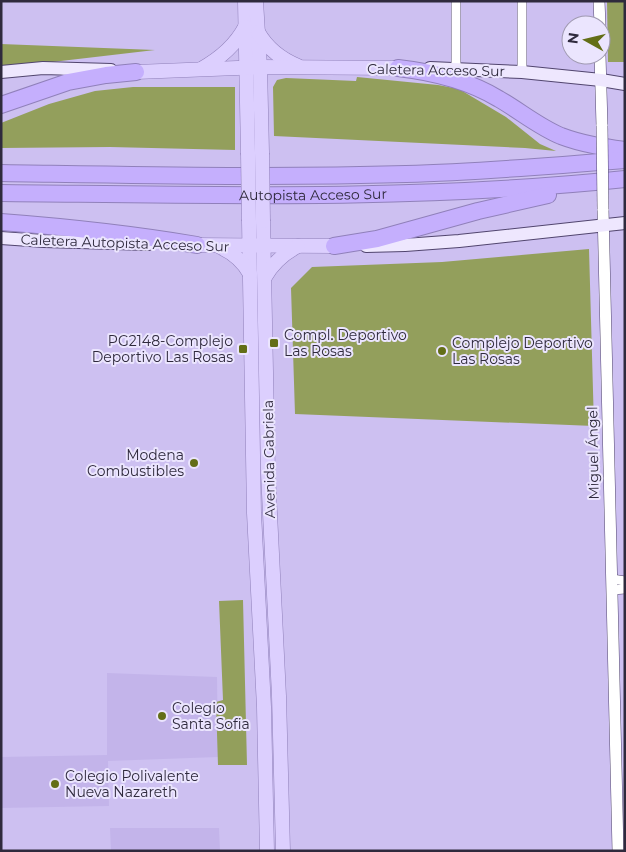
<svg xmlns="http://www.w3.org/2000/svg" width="626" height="852" viewBox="0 0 626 852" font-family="Montserrat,sans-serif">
<rect width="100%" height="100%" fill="#cdc0f1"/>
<!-- built -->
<g fill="#c3b4ea">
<polygon points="107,673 217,677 218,757 108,761 109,806 1,808 1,757 107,755"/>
<polygon points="110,828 219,828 220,851 111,851"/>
</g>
<!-- green -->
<g fill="#939f5c">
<polygon points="607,1 625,1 625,62 608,62"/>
<polygon points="1,44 155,50 1,68"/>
<polygon points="357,77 438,85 459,89 506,117 540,144 556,151 525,148 274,136 273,87 277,80 286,78 356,81"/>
<polygon points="133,87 235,87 235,150 110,147 1,148 1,123 49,104 95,91"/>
<polygon points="589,249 594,426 295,414 291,288 312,267 442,262"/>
<polygon points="243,600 247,765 218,765 216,702 223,700 219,601"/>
</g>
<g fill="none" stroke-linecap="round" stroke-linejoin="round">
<!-- minor casing -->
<g stroke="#51456e" stroke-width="10">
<g id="minor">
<polyline points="522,3 522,72"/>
<polyline points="456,69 456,3"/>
<polyline points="612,579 625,581"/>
<polyline points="612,590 625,589"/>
</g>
</g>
<!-- tertiary casing -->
<g stroke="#51456e" stroke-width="12">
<g id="tertiary">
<polyline points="599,1 600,25"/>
<polyline points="600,55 602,126"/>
<polyline points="603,209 618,851"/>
</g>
</g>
<!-- secondary casing -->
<g stroke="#51456e" stroke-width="14">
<g id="secondary">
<polyline points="430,68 522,72 601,80 625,84"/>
<polyline points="1,72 43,68 111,70"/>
<polyline points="1,238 44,241 149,244"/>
<polyline points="366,246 405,245 459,241 625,223"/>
</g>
</g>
<!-- primary casing -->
<g stroke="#9080ba" stroke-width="15">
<g id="primary">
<polyline points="245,1 248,153"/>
<polyline points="256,1 260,67 262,153"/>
<path d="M258,32C267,48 281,59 298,66"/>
<path d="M201,69C219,59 235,46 245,27"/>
<polyline points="136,72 260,67 398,68"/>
<polyline points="249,221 254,513 264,707 267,851"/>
<polyline points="263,221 268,473 279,696 283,851"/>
<polyline points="197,245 334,246"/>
<path d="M220,247C233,253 243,261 250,274"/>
<path d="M265,277C273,263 283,254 298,246"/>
</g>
</g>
<!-- motorway casing -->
<g stroke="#9080ba" stroke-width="18">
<g id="motorway">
<path d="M398,68C433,72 468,80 499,99C520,111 539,127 561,136C582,144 603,147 625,150"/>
<polyline points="1,105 68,82 106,75 136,72"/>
<path d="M1,173C136,175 271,178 406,174C479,172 552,166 625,160"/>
<path id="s1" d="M1,193C209,195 418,201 625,179"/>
<path d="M1,222C67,227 132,234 197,245"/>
<polyline points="334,246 377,239 478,211 548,195"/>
</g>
</g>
<!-- minor -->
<use href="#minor" stroke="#fff" stroke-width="9"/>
<!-- tertiary -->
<use href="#tertiary" stroke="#fff" stroke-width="11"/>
<!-- secondary -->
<use href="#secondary" stroke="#eee7fe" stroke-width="12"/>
<!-- primary -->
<use href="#primary" stroke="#dccffe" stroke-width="14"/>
<!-- motorway -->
<use href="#motorway" stroke="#c5affd" stroke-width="16"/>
<!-- tertiary-bridge casing -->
<g stroke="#51456e" stroke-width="12" stroke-linecap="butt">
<polyline id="tertiary-bridge" points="602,126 603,209"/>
</g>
<!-- primary-bridge casing -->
<g stroke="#9080ba" stroke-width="15" stroke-linecap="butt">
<g id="primary-bridge">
<polyline points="248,153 249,221"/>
<polyline points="262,153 263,221"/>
</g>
</g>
<!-- tertiary-bridge -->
<use href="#tertiary-bridge" stroke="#fff" stroke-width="11"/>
<!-- primary-bridge -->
<use href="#primary-bridge" stroke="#dccffe" stroke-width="14"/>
</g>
<!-- markers -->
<g fill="#636e17" stroke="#ebe5fe" stroke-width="2">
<rect x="269" y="338" width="10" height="10" rx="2.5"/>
<rect x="238" y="344" width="10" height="10" rx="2.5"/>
<circle cx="442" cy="351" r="5"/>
<circle cx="194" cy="463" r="5"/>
<circle cx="162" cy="716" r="5"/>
<circle cx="55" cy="784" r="5"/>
</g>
<g text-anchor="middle" stroke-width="4" stroke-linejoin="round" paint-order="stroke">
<!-- street labels -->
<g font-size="14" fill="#2f2a3d" stroke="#ebe5fe">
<text transform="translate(436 70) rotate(1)" y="5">Caletera Acceso Sur</text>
<text dy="5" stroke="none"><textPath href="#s1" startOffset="312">Autopista Acceso Sur</textPath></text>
<text transform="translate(125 243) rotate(2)" y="5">Caletera Autopista Acceso Sur</text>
<text transform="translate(593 453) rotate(-91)" y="5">Miguel Ángel</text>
<text transform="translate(269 459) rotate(-91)" y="5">Avenida Gabriela</text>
</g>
<!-- poi labels -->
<g font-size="14" fill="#2f2a3d" stroke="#ebe5fe" text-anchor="start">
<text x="284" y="340">Compl. Deportivo<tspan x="284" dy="16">Las Rosas</tspan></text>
<text x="233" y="346" text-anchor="end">PG2148-Complejo<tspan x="233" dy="16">Deportivo Las Rosas</tspan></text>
<text x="452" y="348">Complejo Deportivo<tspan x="452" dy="16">Las Rosas</tspan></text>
<text x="184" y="460" text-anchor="end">Modena<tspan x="184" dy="16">Combustibles</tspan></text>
<text x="172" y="713">Colegio<tspan x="172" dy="16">Santa Sofia</tspan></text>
<text x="65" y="781">Colegio Polivalente<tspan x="65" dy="16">Nueva Nazareth</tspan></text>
</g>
</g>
<!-- border -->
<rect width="626" height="852" fill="none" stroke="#2f2a3d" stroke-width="5"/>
<!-- north arrow -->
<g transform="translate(586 40) rotate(278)"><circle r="24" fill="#ebe5fe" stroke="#a09ab1"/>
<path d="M0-4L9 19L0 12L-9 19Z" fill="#636e17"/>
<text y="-8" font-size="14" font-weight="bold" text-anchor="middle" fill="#2f2a3d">N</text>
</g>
</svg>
